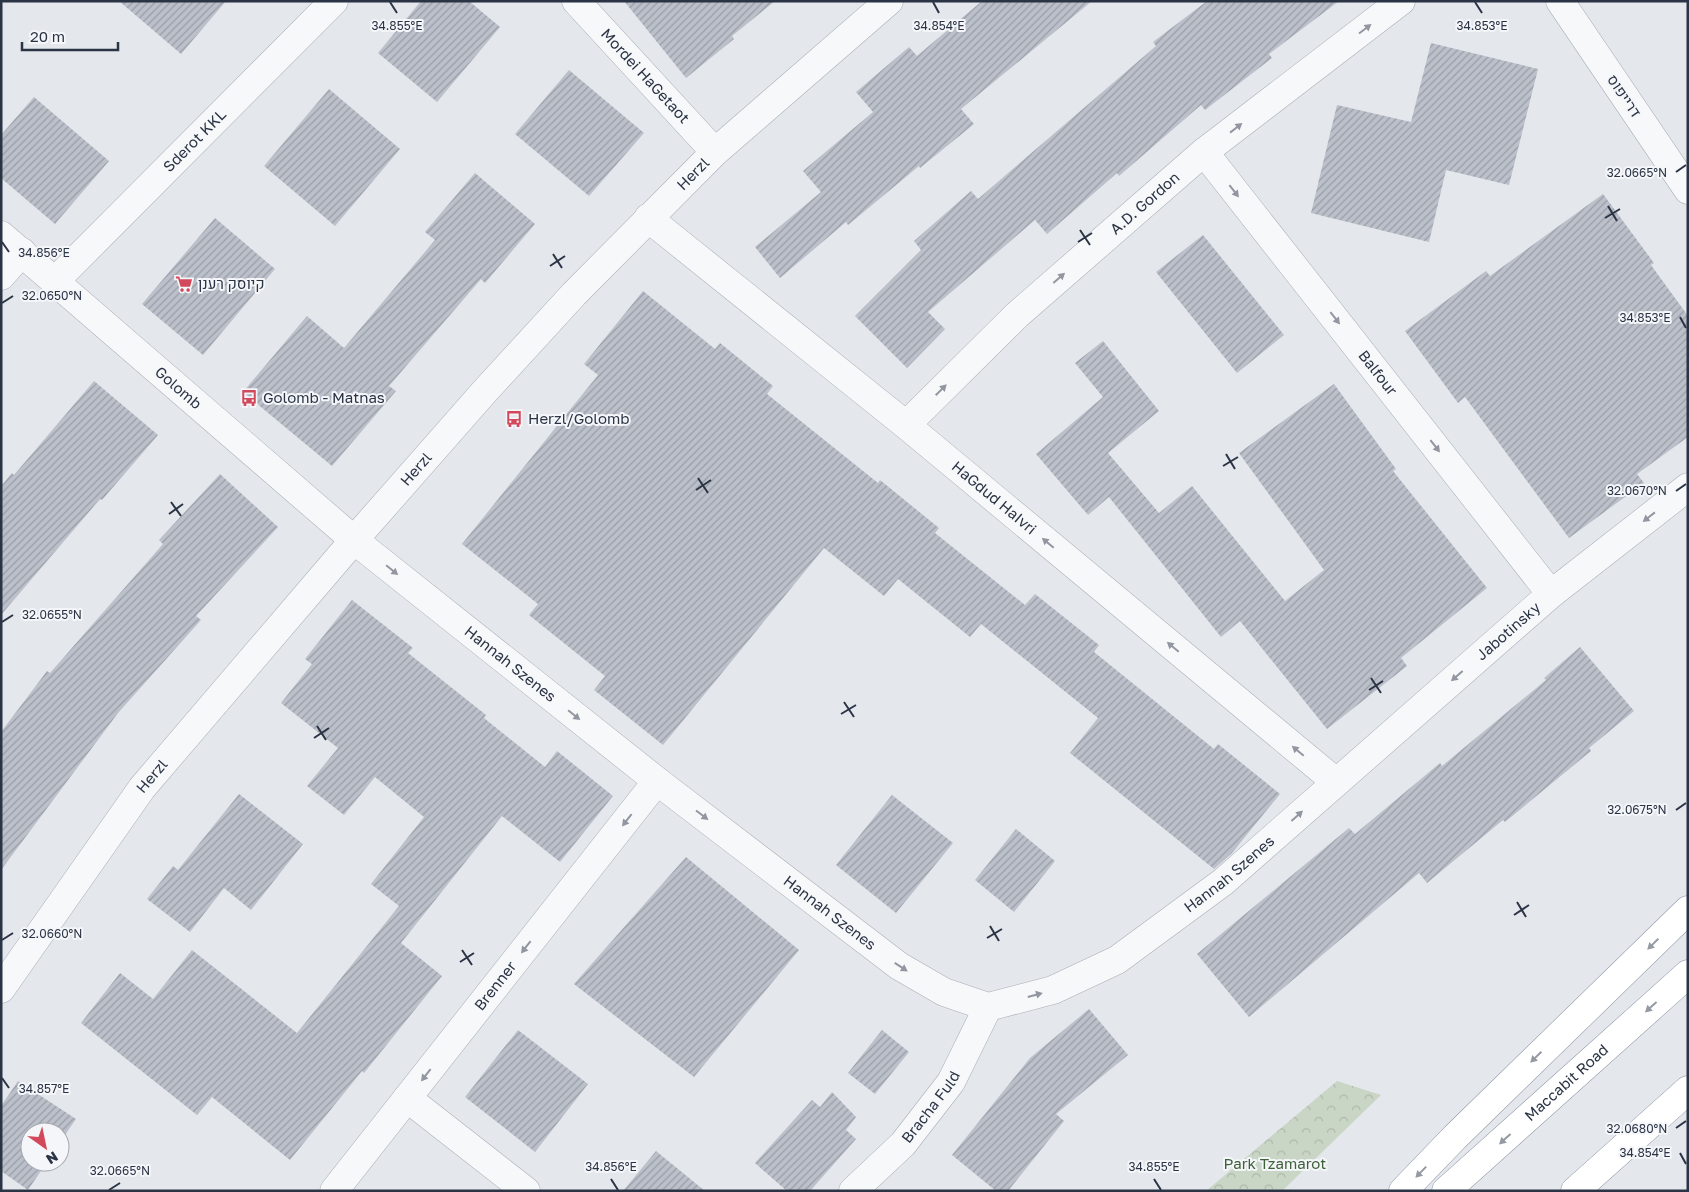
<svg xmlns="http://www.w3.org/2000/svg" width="1689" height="1192" viewBox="0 0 1689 1192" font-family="'Golos Text',Heebo,sans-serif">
<defs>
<pattern id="park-crowns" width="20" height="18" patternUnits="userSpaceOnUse" patternTransform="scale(1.25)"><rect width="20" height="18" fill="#c9d6c5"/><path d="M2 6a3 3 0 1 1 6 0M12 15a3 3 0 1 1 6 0" fill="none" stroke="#adb8ab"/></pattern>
<pattern id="building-hatch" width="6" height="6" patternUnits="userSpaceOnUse" patternTransform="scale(1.25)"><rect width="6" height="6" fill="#bbc0ca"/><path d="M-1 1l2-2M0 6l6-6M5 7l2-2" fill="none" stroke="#989da6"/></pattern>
</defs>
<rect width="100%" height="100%" fill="#e4e7ec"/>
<!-- park -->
<polygon fill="url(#park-crowns)" points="1337,1081 1381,1095 1282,1191 1206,1191"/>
<!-- building -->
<g fill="url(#building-hatch)">
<polygon points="119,1 226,1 181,54"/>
<polygon points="421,1 469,1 500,27 437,102 378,53"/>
<polygon points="624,1 775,1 732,36 734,39 686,78"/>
<polygon points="982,1 1092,1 961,109 974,124 920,168 919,166 848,225 846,222 780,278 755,247 821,192 803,171 873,112 856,92 909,47 917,56"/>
<polygon points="1207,1 1339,1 1269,54 1272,58 1205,110 1201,105 1119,176 1117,173 1047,234 1035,220 928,312 945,329 907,368 855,316 921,250 914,241 971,191 978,199 1156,46 1153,42"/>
<polygon points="1431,43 1538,69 1509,185 1446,170 1429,242 1311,213 1337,105 1411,122"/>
<polygon points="569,70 644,133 589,196 515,134"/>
<polygon points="329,89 400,149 335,226 264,166"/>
<polygon points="34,97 109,161 55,224 1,178 1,135"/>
<polygon points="475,173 535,224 485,283 481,279 389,386 396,391 332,466 243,392 307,316 344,348 435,240 425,232"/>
<polygon points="1603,194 1654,263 1651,265 1688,316 1688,437 1637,474 1644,483 1569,538 1465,397 1458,403 1405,331 1486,271 1490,276"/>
<polygon points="215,218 275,269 203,355 142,304"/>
<polygon points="1203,235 1284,335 1237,373 1156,272"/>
<polygon points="643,291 715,349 720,343 773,386 767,394 878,483 880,480 939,528 935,533 1025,605 1035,594 1099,645 1094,652 1214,749 1218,744 1280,794 1232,853 1214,869 1070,753 1098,718 981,624 970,637 898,579 884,596 824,548 663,745 594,690 605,676 529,615 538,604 462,544 598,375 584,364"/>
<polygon points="1103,341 1159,411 1108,453 1159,513 1192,486 1285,601 1324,570 1239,453 1334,384 1396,469 1393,471 1487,588 1401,658 1407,666 1327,729 1240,621 1221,637 1109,497 1088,515 1036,454 1103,397 1075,363"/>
<polygon points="94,381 158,435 102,500 100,499 1,615 1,486 12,473 14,475"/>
<polygon points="220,474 278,527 196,616 201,620 118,713 1,870 1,732 47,671 50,673 163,544 159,540"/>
<polygon points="352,600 413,648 408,653 486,715 484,718 545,767 557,751 613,796 560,862 502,816 401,943 442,976 364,1073 362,1071 290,1160 212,1097 197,1115 81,1023 120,973 153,999 192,950 297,1033 399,906 371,884 424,817 375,777 344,815 307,786 338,748 281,703 312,664 305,659"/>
<polygon points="1580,647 1634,711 1589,748 1591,751 1505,822 1503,820 1427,883 1419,873 1249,1017 1197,954 1349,828 1355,834 1440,763 1442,766 1546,680 1544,678"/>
<polygon points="239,794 303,844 251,910 224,888 190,932 147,899 173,866 178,870"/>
<polygon points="892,795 953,843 896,913 836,865"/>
<polygon points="1016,829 1055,861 1014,912 975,880"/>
<polygon points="686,857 799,950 694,1077 574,984"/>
<polygon points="1089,1009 1128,1055 1056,1114 1064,1121 1008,1191 996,1191 952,1155 1030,1058"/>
<polygon points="518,1030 588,1084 535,1152 465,1097"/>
<polygon points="882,1030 909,1052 875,1094 848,1073"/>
<polygon points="18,1081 76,1119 60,1142 60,1132 30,1132 30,1162 47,1162 28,1190 1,1171 1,1106"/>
<polygon points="832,1092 856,1117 846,1130 856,1139 810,1191 787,1191 755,1163 812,1100 820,1107"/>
<polygon points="656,1151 705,1191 623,1191"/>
</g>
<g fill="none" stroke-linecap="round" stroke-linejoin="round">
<!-- minor casing -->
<g stroke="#a9aeb7" stroke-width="29">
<g id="minor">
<path id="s1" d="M576,1L715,152"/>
<polyline points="1560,1 1688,190"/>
<path id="s2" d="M1204,152L1551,594"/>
<path id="s3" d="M648,218L906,425L1336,782"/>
<path id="s4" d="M1,235L354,540L657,781L899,966L944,992L988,1007L1053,990L1117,960L1223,882L1551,594L1688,487"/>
<polyline points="1,276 22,252"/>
<path id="s5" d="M55,281L334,1"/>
<path id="s6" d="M906,425L1017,315L1204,152L1401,1"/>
<path id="s7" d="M1,989L142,788L354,540L485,391L574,294L715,152L889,1"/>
<polyline points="407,1098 526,1191"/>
<path id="s8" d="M334,1191L657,781"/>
<path id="s9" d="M853,1191L903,1144L951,1082L988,1007"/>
</g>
</g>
<!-- highway casing -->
<g stroke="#8b94a3" stroke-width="29">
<g id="highway">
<polyline points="1403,1191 1455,1137 1688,910"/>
<path id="s10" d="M1446,1191L1688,974"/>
<polyline points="1575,1191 1688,1090"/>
</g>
</g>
<!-- minor -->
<use href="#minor" stroke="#f7f8fa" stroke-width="28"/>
<!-- highway -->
<use href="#highway" stroke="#fff" stroke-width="28"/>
</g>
<!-- one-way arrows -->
<defs><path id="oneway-solid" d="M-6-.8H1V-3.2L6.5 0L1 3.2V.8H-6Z" transform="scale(1.25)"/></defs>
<g fill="#9196a0">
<use href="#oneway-solid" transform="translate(1365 29) rotate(-37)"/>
<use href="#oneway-solid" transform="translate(1236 128) rotate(-38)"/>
<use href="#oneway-solid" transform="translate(1234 191) rotate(52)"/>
<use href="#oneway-solid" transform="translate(1059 278) rotate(-41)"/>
<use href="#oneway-solid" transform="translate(1335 318) rotate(52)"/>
<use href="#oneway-solid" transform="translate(941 390) rotate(-45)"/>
<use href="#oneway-solid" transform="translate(1435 446) rotate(52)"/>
<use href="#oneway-solid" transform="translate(1649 517) rotate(142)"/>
<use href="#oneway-solid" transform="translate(1048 543) rotate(-140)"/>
<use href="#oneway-solid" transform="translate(392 570) rotate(39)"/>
<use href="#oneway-solid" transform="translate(1173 647) rotate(-140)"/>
<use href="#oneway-solid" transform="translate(1457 676) rotate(139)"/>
<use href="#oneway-solid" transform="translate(574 715) rotate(39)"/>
<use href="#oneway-solid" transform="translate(1298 751) rotate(-140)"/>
<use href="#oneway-solid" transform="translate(702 815) rotate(37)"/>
<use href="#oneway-solid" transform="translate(1297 816) rotate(-42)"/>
<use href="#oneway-solid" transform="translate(627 820) rotate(128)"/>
<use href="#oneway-solid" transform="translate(526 947) rotate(128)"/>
<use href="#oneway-solid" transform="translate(901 967) rotate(33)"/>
<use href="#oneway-solid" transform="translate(1035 995) rotate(-15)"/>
<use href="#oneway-solid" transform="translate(426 1075) rotate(128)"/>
</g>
<g fill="#959aa2">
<use href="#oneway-solid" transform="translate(1653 944) rotate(136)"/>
<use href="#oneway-solid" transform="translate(1651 1007) rotate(138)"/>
<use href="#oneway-solid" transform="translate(1536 1057) rotate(136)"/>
<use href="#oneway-solid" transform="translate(1505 1139) rotate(138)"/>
<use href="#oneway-solid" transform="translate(1421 1172) rotate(134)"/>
</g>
<!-- ticks -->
<path fill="none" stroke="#2b3445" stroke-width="2" d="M390,2L397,13M933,2L939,13M1475,2L1482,13M1676,172L1686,165M1608,206L1617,221M1605,218L1620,209M1080,230L1090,245M2,242L9,252M1078,242L1092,233M553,254L562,268M550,266L565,256M2,303L13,296M1680,317L1686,328M1226,454L1235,469M1223,466L1238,457M698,478L708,493M696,490L711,480M1676,491L1686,484M171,502L181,516M169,514L183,504M2,622L13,615M1371,678L1381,693M1369,690L1383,681M844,702L854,717M841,714L856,705M317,726L326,740M314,738L329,728M1676,810L1686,803M1517,902L1526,917M1514,915L1529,905M990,926L999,941M987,938L1002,929M2,940L13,933M462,950L472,965M460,962L474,953M2,1078L9,1088M1676,1128L1686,1121M1680,1153L1686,1164M611,1179L618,1190M1154,1179L1161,1190M109,1190L120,1183"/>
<!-- icons -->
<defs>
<g id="supermarket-bare" transform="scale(1.35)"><path d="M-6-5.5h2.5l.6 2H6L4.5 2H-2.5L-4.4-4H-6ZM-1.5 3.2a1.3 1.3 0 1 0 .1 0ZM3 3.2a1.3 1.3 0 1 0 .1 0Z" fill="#d1495b" stroke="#f4f6f9" stroke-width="2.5" paint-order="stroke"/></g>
<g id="bus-bare" transform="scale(1.35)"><path d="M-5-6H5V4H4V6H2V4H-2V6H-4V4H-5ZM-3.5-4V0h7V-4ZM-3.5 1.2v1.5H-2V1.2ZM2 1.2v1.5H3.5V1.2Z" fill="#d1495b" stroke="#f4f6f9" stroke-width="2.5" paint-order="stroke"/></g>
</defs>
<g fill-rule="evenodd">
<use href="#supermarket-bare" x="184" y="284"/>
<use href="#bus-bare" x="249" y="398"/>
<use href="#bus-bare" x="514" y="419"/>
</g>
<g text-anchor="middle" stroke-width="4" stroke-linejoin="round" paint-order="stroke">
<!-- street labels -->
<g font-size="15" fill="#2b3445" stroke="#f4f6f9">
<text dy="5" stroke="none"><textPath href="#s1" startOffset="102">Mordei HaGetaot</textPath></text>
<text transform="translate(1624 96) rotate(56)" y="5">דרייפוס</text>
<text dy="5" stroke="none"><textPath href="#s5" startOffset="198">Sderot KKL</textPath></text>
<text dy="5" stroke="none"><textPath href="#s7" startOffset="1071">Herzl</textPath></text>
<text dy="5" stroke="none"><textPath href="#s6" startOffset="326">A.D. Gordon</textPath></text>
<text dy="5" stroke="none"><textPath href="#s2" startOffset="281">Balfour</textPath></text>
<text dy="5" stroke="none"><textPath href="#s4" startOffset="234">Golomb</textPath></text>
<text dy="5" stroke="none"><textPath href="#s7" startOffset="666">Herzl</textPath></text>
<text dy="5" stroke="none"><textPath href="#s3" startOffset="445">HaGdud HaIvri</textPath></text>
<text dy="5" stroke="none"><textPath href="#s4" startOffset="1906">Jabotinsky</textPath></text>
<text dy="5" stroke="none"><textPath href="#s4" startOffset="666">Hannah Szenes</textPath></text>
<text dy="5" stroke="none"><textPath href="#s7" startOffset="261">Herzl</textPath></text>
<text dy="5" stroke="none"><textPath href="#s4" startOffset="1536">Hannah Szenes</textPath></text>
<text dy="5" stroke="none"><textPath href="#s4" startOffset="1071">Hannah Szenes</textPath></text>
<text dy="5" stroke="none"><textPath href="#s8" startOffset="261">Brenner</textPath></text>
<text dy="5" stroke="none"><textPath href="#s10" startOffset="162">Maccabit Road</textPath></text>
<text dy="5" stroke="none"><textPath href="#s9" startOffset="115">Bracha Fuld</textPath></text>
</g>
<!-- poi labels -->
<g font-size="15" fill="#2b3445" stroke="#f4f6f9" text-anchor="start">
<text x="198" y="289">קיוסק רענן</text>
<text x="263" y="403">Golomb - Matnas</text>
<text x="528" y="424">Herzl/Golomb</text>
</g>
<!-- park labels -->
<g font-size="15" fill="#3f6138" stroke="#f4f6f9">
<text x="1275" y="1169">Park Tzamarot</text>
</g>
</g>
<g font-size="12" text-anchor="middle" fill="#2b3445" stroke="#f4f6f9" stroke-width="4" stroke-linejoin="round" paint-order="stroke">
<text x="397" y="30">34.855°E</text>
<text x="939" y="30">34.854°E</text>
<text x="1482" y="30">34.853°E</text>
<text x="1637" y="177">32.0665°N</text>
<text x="44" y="257">34.856°E</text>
<text x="52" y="300">32.0650°N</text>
<text x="1645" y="322">34.853°E</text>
<text x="1637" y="495">32.0670°N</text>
<text x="52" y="619">32.0655°N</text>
<text x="1637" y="814">32.0675°N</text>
<text x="52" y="938">32.0660°N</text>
<text x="44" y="1093">34.857°E</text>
<text x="1637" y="1133">32.0680°N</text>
<text x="1645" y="1157">34.854°E</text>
<text x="611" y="1171">34.856°E</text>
<text x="1154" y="1171">34.855°E</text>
<text x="120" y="1175">32.0665°N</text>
</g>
<!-- border -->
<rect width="1689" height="1192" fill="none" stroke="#2b3445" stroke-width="5"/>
<!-- north arrow -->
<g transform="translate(45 1147) rotate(147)"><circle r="24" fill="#f4f6f9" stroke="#a4a8b1"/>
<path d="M0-4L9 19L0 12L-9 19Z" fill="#d1495b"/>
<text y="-8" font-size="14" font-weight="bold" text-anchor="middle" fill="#2b3445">N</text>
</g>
<!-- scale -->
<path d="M22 42v8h96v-8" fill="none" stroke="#2b3445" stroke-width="2.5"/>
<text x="30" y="42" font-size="15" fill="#2b3445" stroke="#f4f6f9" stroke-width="4" paint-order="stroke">20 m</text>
</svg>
